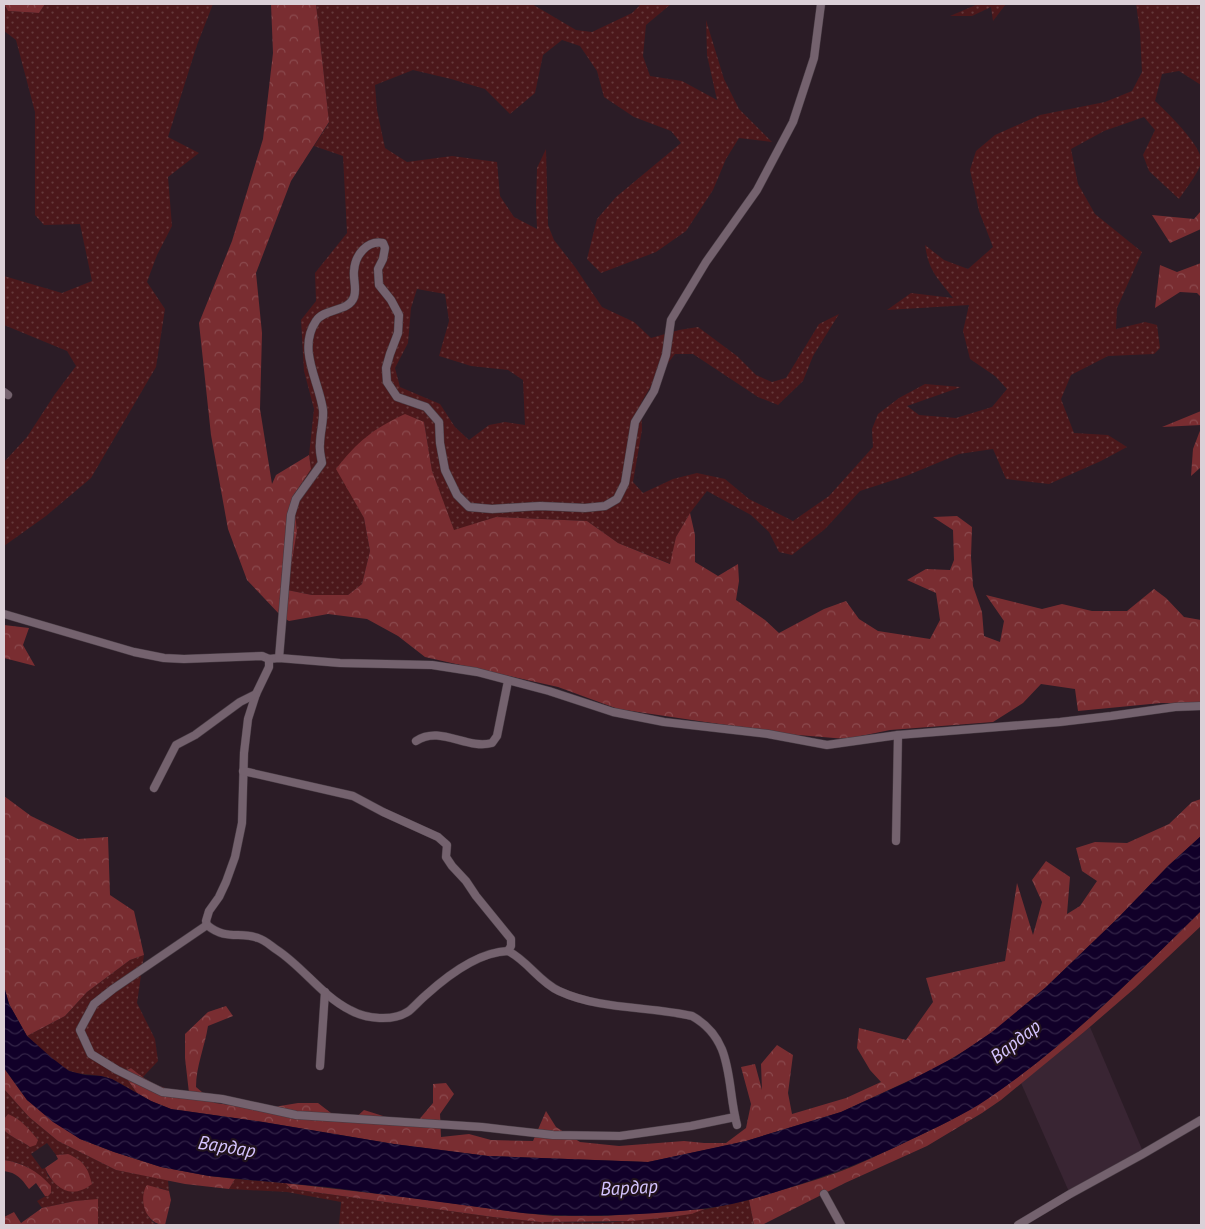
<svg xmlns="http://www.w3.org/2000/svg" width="1205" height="1229" viewBox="0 0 1205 1229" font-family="'PT Sans',sans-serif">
<defs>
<pattern id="grass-dots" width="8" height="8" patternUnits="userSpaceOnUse" patternTransform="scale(1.25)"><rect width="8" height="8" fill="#4c181b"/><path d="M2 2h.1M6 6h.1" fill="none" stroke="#65393b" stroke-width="1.8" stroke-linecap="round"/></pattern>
<pattern id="forest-crowns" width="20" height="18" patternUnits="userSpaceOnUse" patternTransform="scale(1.25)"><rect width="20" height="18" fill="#792d31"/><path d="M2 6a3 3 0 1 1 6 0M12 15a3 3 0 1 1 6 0" fill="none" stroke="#8b4a4e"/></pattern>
<pattern id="water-waves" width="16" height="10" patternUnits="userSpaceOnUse" patternTransform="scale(1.25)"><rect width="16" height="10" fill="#110029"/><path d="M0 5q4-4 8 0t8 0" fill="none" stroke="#332447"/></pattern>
</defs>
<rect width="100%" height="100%" fill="#2b1c26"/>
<!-- built -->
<polygon fill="#392533" points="1090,1027 1144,1154 1070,1194 1021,1083"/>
<!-- grass -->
<g fill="url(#grass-dots)" fill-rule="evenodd">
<polygon points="45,4 213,4 197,45 168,137 199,153 168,177 172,226 157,255 147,282 165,309 156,367 91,478 46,516 4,546 4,462 27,437 55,394 76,366 67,351 4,325 4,276 62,293 92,281 80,224 44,225 35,215 35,112 16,40 4,31 4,6 8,11 39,13"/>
<path d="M316,4H532L576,30L592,32L632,13L641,4H671L646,25L643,56L650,76L682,81L717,100L707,55L706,20L724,79L739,109L772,142L739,138L726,159L713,190L686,231L656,252L601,273L587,259L597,219L616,197L681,143L671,131L634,117L604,97L597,71L580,46L562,40L543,55L535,93L510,114L485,89L451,79L413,70L375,85L377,110L385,148L407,162L452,156L497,162L500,196L514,217L537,229L536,205L537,168L546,149L548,225L554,240L575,267L602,307L634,322L651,338L679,330L698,327L737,356L756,375L772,382L786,378L819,324L839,314L813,356L803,381L778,405L758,397L693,354H675L654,381L641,403L642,430L633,482L643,493L673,479L697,473L725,479L749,499L793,521L829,496L873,447L872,429L878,414L899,398L925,384L961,387L907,406L919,415L956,418L992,407L1007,389L995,376L970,359L963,331L969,305L887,310L911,293L953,298C937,277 929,272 925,245L944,260L968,269L993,247L979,211L970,170L976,151L995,135L1040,115L1105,102L1132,91L1142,72L1140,32L1136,4H1201V85L1179,71L1162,74L1155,101C1166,111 1204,148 1201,162C1200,171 1185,190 1179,199L1149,171L1143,155L1155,130L1144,117L1104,131L1071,149L1078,184L1095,214L1142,252L1117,308L1116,329L1145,322L1157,325L1160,348L1154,354L1108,356L1071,375L1061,399L1074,433L1108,435L1127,447L1101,461L1049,484L1006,479L993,449L959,454L906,476L860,491L825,529L792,555L779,552L769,532L751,515L707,491L690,513L676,537L671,564L618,543L587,521L496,517L454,531L432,472L424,422L353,497L364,518L370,551L362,584L348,595H312L287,590L297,531L293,495L311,469L309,455L314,409L304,371L301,320L316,301L315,273L347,233L343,156L314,146L329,123ZM417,289L445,294L449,321L439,356L471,366L508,370L523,380L525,425L505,422L489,425L469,440L455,427L440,404L400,387L395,368L408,343L411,308Z"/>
<polygon points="978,4 1006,4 993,21 991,7 972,16 950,16"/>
<path d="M144,955L137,1003L155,1039L158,1061L142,1078L131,1068L122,1072L137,1093C125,1087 114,1078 101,1076C91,1074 80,1075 70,1071C55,1065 39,1047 27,1036L65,1016L87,992L130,960Z"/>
<path d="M4,1089L29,1117L58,1141L116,1170L168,1180L169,1191L160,1188L144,1194C145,1208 145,1217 157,1225H98V1200L75,1201L42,1208L37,1201L51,1193C35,1172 31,1164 4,1160V1130C10,1137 22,1141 30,1147L8,1114L4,1119ZM47,1143L56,1155L68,1154L54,1182L48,1176L45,1168L42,1169L31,1154Z"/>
<polygon points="235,1179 285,1183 292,1189 493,1217 540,1222 605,1223 670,1217 749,1200 754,1225 339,1225 341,1202 287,1192 229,1189"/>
</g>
<!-- forest -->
<g fill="url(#forest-crowns)">
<polygon points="4,4 45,4 39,13 8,11"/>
<path d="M271,4H316L329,122L291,181L256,273L262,333L260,409L272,484L276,475L309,455L311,469L293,496L297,531L287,590L312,595H348L362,584L370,551L364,518L336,469C358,441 373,429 405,414L424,422L432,471L454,530L496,517L587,521L618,543L670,564L676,537L690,513L695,535V562L718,576L738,564L739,581L736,600L765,620L779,633L824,609L846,601L859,619L878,631L930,639L940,620L936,593L907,580L926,569L950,570L954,560L953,530L933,517L957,516L972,527L971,557L973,586L982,612L984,636L1000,642L1004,621L986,595L1042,609L1062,604L1092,611H1127L1154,589L1166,598L1184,617L1201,620V703H1161L1078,711L1075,689L1041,684L1023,703L993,722L890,730L846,739L786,734L618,709L558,687L425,657L398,636L367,619L328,614L289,621L282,617L247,580L228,529L211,435L199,323L232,241L263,139L273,53Z"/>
<polygon points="1201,211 1201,229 1170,243 1152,215 1194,219"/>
<polygon points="1201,263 1201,297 1197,293 1180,292 1155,308 1160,265 1177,272"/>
<polygon points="1201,411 1201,425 1162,427"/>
<polygon points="1201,428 1201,462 1200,468 1191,476 1193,449"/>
<polygon points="4,625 29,628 23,645 35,666 4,658"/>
<polygon points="4,796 31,816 78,839 108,837 110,895 134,911 144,955 130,960 87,992 65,1016 27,1036 9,1004 4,986"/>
<path d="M1201,799V836L1168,866L1118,918L1045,988L1006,1022L974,1045L934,1069L841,1112L746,1141L705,1150L648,1162L488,1156L394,1144L263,1122L171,1109L151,1101L137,1093L122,1072L131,1068C148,1083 167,1091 189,1093L185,1058V1034L208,1012L226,1006L233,1016L208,1026C205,1046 196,1066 196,1087L215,1103L247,1107H274L298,1103H318L331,1113L351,1122L364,1110L399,1121L417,1122L433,1103V1084L446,1083L454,1094L440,1114L441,1137L469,1134L491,1140L533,1141L546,1111L556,1127L580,1142L619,1146L684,1141L704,1143H726L746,1128L751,1104L741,1067L755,1064L762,1090L761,1064L777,1045L793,1055L788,1093L792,1114L846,1098L881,1082L870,1070L857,1048L859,1028L906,1040L933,1002L926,978L1005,961L1017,883L1033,935L1042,902L1032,880L1046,861L1070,877L1067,914L1080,906L1097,881L1082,871L1076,848L1095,842L1127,843L1169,824L1192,802Z"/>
<path d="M1201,911V926L1135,988L1084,1032L1001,1100L982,1113L927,1146L845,1183L762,1225H754L749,1200C778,1191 807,1183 836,1173C861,1164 884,1152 908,1141C936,1128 963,1115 988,1098C1067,1046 1134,977 1201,911Z"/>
<polygon points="4,1068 27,1100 80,1139 114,1152 161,1167 209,1176 235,1179 229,1189 185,1184 116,1170 58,1141 29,1117 4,1089"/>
<path d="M8,1114C21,1119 30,1130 38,1140L36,1145L30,1147C22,1141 10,1137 4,1130V1119Z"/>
<path d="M68,1154C84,1161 88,1168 92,1184C72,1200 54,1189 45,1168L58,1159L56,1155Z"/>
<path d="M4,1160C23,1163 38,1171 51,1186V1193L48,1196H45L36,1183L29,1189C21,1178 17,1173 4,1171Z"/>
<polygon points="285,1183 413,1198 523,1213 553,1216 605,1216 705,1209 691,1214 670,1217 632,1221 540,1222 493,1217 292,1189"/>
<path d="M147,1185L169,1191L171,1200L165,1225C145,1225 138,1198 147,1185Z"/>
<polygon points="98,1199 98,1225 4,1225 4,1217 14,1212 21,1223 42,1208 75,1201"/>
</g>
<!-- water -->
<path fill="url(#water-waves)" d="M1201,836V911C1134,977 1067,1045 989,1098C964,1115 937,1127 910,1140C870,1160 830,1175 788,1188C769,1194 751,1200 732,1204C712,1208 691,1210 670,1212C621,1216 572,1217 523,1213L327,1187L209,1176L161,1167L114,1152L80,1139L53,1122L27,1100L4,1068V986L9,1004L27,1036L52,1058L69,1071L85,1075L101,1076L112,1079L151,1101L171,1109L263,1122L394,1144L488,1156L648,1162L746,1141L841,1112L907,1082L955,1057L992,1032L1045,988L1118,918L1168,866Z"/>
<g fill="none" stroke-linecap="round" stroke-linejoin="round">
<!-- street casing -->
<g stroke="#473b43" stroke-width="9">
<g id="street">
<polyline points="4,392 8,395"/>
<polyline points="4,614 134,652 164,658 184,659 262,656 269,659 279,658 340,663 432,665 477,672 549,691 613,712 664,722 768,734 827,745 898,735 1060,722 1111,716 1175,707 1201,706"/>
<path d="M279,658L291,515L296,499L322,463C321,457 319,450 320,444C320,433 324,420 323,410C319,381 297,349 316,321C324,308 349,312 354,297C357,288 353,280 354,271C355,255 367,240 383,243L385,248L383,259L378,269L379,285L391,300L399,315L398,333L390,354L386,368L387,382L397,397L426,407L439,422L440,443L445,470L457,495L469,507L492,509L540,506L585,508L605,506L617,499L625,483L635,422L654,391L666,355L671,320L706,262L757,190L793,122L814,58L821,4"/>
<path d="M269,659V667L256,694L248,719L244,753L242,823L235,857L226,882L219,897L209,911L206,921L207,925C226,941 240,931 258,938C265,940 271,946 277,950C303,967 322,996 350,1010C366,1019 393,1022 409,1011C415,1006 420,1000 426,995C447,976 478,952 508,951C528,961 539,982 559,991C600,1010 649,1006 692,1016C735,1040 726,1084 737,1125"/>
<path d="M416,741C440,725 467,750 492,743L497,736L508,681"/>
<polyline points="243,771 353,796 383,812 438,837 447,845 446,857 452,866 466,881 476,896 511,939 511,946 508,951"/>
<polyline points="154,788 176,745 195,735 240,702 256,694"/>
<polyline points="896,841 898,735"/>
<polyline points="207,925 113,989 94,1004 80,1030 91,1054 117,1070 162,1092 222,1099 296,1115 482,1127 553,1135 620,1136 691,1126 735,1117"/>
<polyline points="320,1066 325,992"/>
<polyline points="824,1194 841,1225"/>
<polyline points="1018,1225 1070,1194 1141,1155 1201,1120"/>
</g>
</g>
<!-- street -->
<use href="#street" stroke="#74626e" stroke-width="8"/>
</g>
<g text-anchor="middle" stroke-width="4.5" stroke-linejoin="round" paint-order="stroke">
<!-- water labels -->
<g font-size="19" font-style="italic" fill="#d5c4ff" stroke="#21131c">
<text transform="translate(1015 1041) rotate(-38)" y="7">Вардар</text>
<text transform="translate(227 1146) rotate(9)" y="7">Вардар</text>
<text transform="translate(629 1187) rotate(-3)" y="7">Вардар</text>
</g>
</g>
<!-- border -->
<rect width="1205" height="1229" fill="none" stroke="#dbd0d7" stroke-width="10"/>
</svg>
